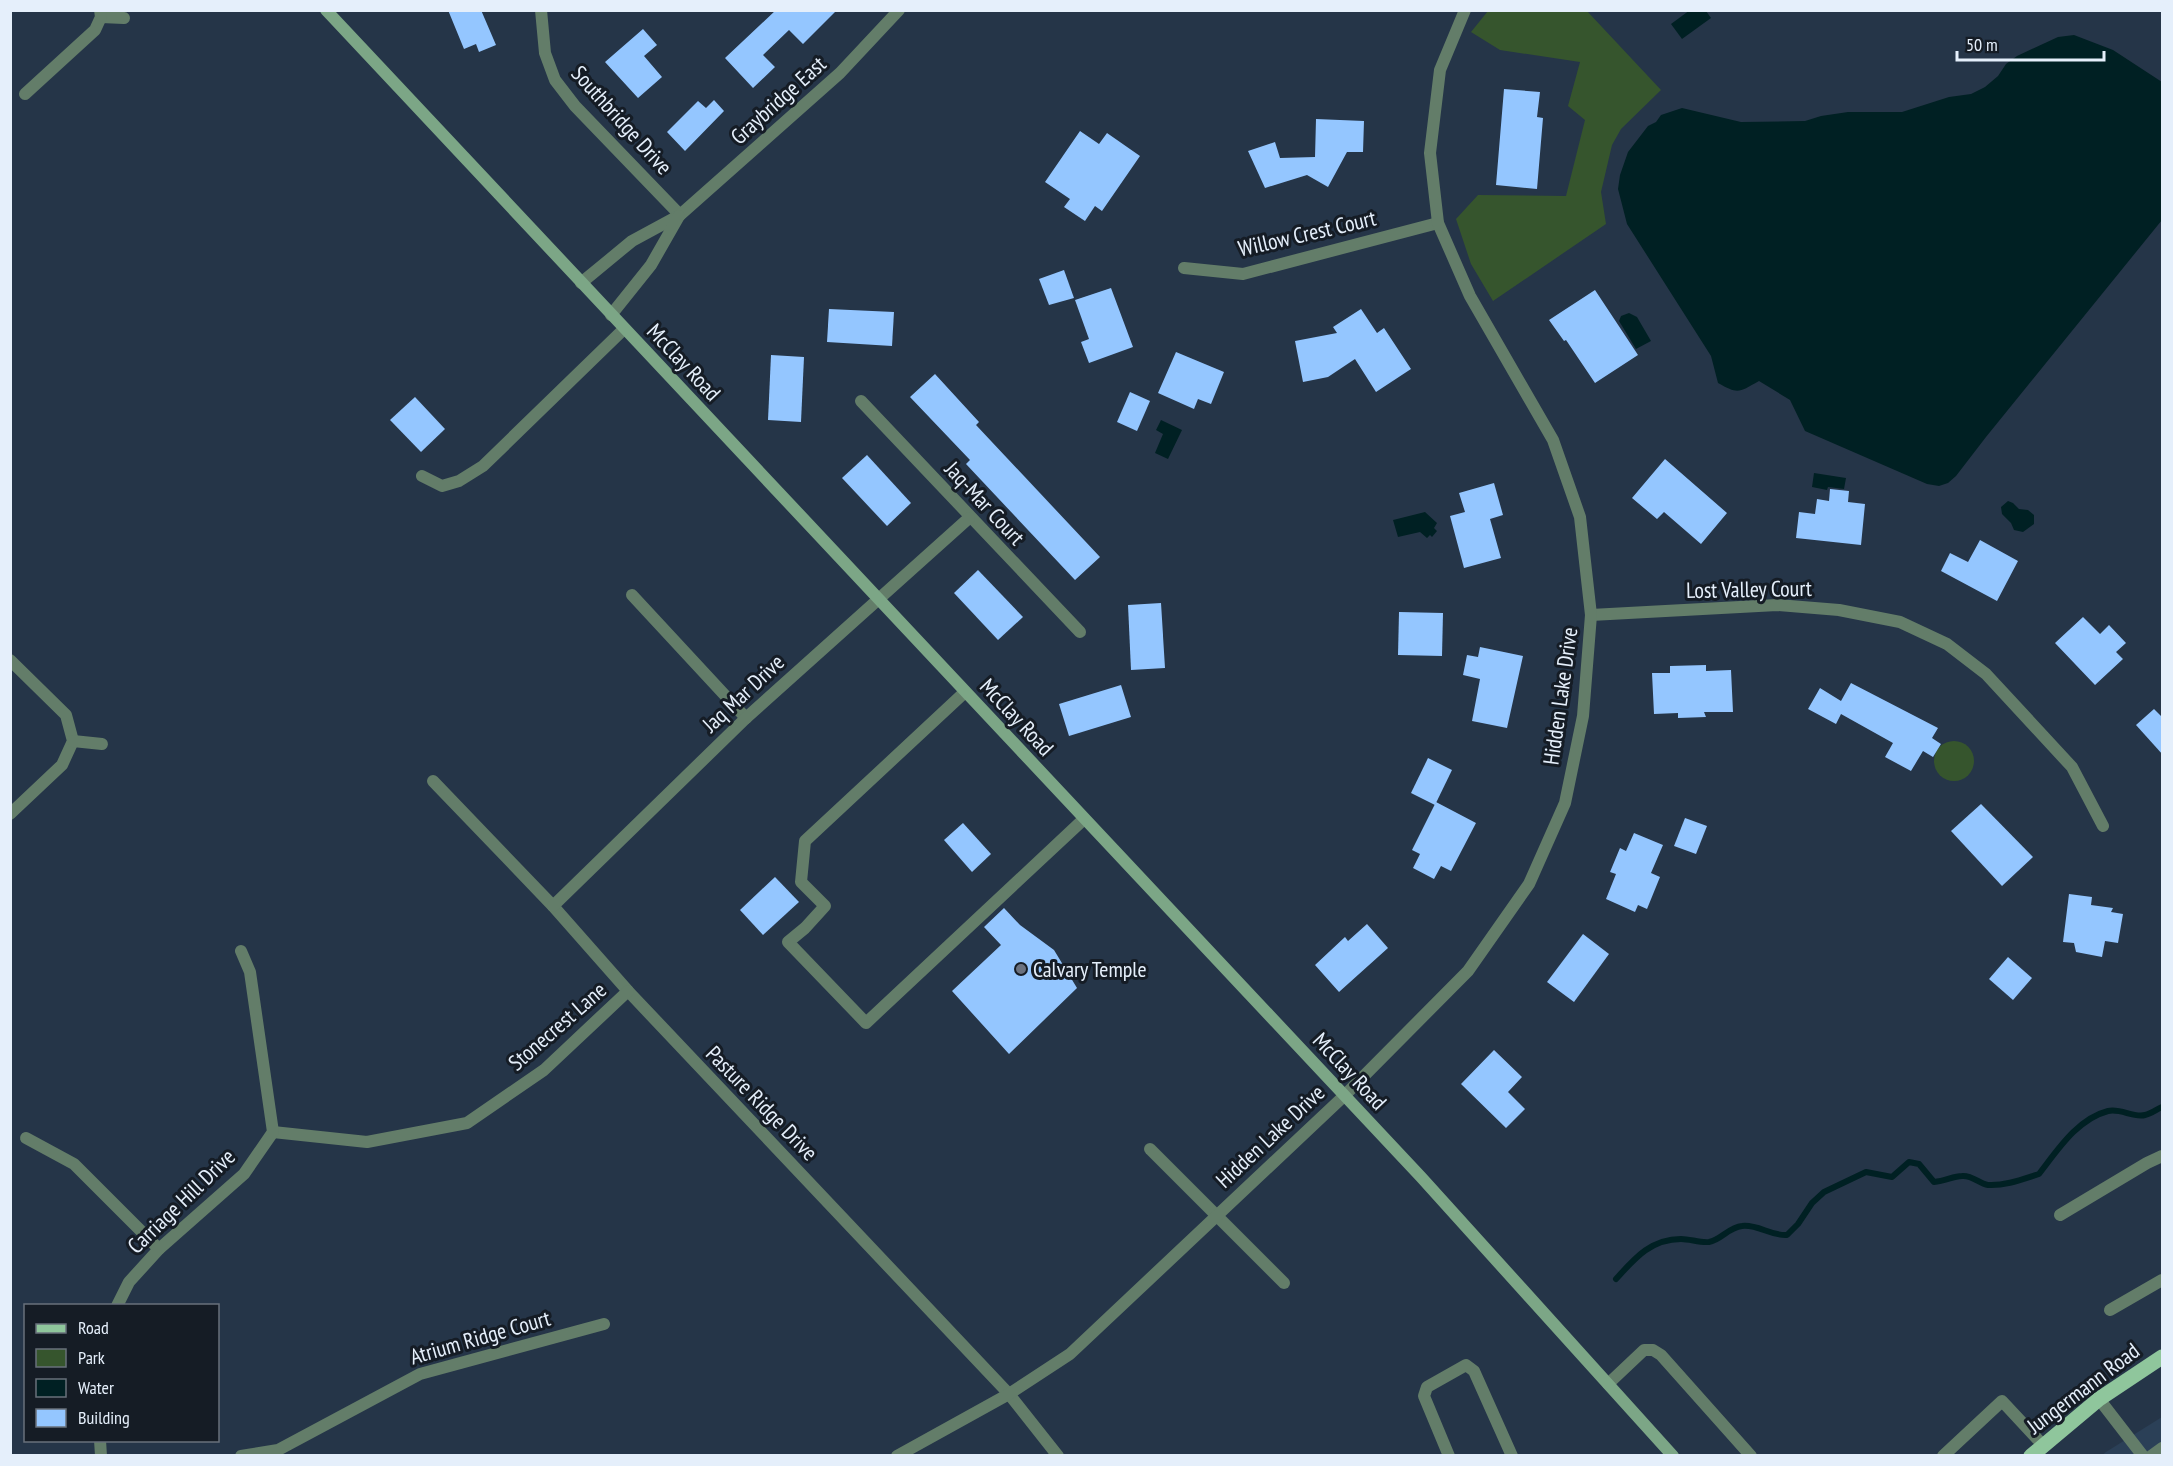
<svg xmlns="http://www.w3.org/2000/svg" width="2173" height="1466" viewBox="0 0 2173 1466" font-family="'PT Sans Narrow',sans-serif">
<rect width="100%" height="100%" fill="#253548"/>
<!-- built -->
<polygon fill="#2b4057" points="2162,1417 2162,1455 2101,1456 2106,1452"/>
<!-- green -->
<g fill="#36552d">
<polygon points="1488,11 1587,11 1661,90 1621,129 1612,145 1601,192 1606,224 1493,301 1471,264 1456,219 1478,195 1566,196 1585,120 1568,106 1580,62 1500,50 1471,32"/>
<circle cx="1954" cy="761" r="20"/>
</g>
<!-- water -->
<g fill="#002023">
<polygon points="1690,10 1706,11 1711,18 1682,39 1671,24"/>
<path d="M2074,35L2113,50L2162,82V220L1986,437L1956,476L1948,483L1939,486L1927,484L1805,431L1790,400L1759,381C1739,392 1739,395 1718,383L1711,356L1627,224L1618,189L1620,175L1628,152L1648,126L1656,122L1661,115L1682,108L1741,122L1805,121L1821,116L1848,112H1902L1949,97L1971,94L1985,87L1998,76L2006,64L2017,56L2058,37Z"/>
<polygon points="1629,313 1637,317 1651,341 1636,349 1619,321 1621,316"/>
<polygon points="1161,420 1182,430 1168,459 1155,453 1163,434 1156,430"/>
<polygon points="1814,473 1846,478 1844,489 1828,487 1827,490 1812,487"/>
<polygon points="2008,501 2013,503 2019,509 2028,510 2034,515 2034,524 2023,532 2014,530 2011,523 2002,514 2001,507"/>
<polygon points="1425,512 1437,523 1434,528 1437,531 1432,537 1430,535 1427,538 1420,532 1398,537 1393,520"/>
</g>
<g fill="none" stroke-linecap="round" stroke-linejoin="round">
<!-- stream -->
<path stroke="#002023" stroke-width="6" d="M1616,1279C1635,1258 1651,1239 1681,1239C1690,1239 1700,1243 1709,1242C1721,1240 1729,1227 1742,1226C1758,1224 1770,1236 1787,1235L1798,1224L1812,1203L1824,1192L1866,1172L1892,1177L1909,1162L1919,1164L1934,1182C1946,1181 1953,1176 1962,1176C1973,1175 1979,1184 1988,1185C2005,1186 2023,1179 2039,1174C2057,1151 2077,1119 2108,1111C2121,1108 2133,1118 2145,1115C2151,1114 2157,1109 2162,1107"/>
</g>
<!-- building -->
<g fill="#94c6ff">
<polygon points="448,10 481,10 496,45 479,52 476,44 464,49"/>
<polygon points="776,10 837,10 803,44 789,30 763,55 775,67 753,88 725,58"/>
<polygon points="643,29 657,45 644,56 662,77 638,98 605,62"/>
<polygon points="1504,89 1540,92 1537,117 1543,118 1537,189 1496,185"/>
<polygon points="714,100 724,111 685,151 667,132 698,101 706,108"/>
<polygon points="1316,119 1364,121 1363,152 1347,152 1328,187 1307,175 1265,188 1248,151 1275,142 1280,158 1315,157"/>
<polygon points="1080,131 1099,144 1107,133 1140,156 1102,211 1095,206 1085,221 1064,207 1070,199 1045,182"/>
<polygon points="1064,270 1074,298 1049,305 1039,279"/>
<polygon points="1111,288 1133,347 1089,363 1081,342 1089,339 1075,300"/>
<polygon points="1595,290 1638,355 1595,383 1566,340 1564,341 1549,320"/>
<polygon points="829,309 894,312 892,346 827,342"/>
<polygon points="1361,309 1377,333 1384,328 1411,369 1376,392 1355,359 1328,377 1303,382 1295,341 1337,333 1333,327"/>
<polygon points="1176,352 1224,372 1211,404 1198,399 1194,409 1158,393"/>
<polygon points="771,355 804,357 801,422 768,420"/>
<polygon points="935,374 979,422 976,425 1100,557 1075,580 966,464 970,460 910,397"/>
<polygon points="1130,392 1150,401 1137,431 1117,422"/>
<polygon points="415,397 445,429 421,452 390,420"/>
<polygon points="867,455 911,503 887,526 842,478"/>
<polygon points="1665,459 1727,513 1701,544 1664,512 1657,519 1632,498"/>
<polygon points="1494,483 1503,515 1490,519 1501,558 1464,568 1450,516 1465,512 1459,493"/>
<polygon points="1830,489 1849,491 1848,502 1865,504 1861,545 1796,538 1799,512 1815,514 1817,499 1829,501"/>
<polygon points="1980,540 2018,561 1997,601 1941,571 1950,553 1968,562"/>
<polygon points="978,570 1023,617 998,640 954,593"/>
<polygon points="1161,603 1165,668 1131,670 1128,605"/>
<polygon points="1399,612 1443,613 1442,656 1398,655"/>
<polygon points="2083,617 2100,634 2109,625 2126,643 2116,652 2123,659 2095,685 2055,643"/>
<polygon points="1480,647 1523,656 1507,728 1472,721 1480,679 1463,675 1467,655 1478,657"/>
<polygon points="1706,665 1706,671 1731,670 1733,712 1704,712 1706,717 1678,718 1678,713 1654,714 1652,673 1670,673 1670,666"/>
<polygon points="1851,683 1938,728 1932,738 1941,744 1933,757 1923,751 1911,771 1885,757 1893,743 1841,714 1836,724 1808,709 1820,688 1841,701"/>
<polygon points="1121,685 1131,717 1069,736 1059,704"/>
<polygon points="2154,709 2163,718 2163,755 2136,725"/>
<polygon points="1428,758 1452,770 1435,805 1411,793"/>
<polygon points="1436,802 1476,823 1451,871 1441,866 1434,879 1413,868 1420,854 1412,850"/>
<polygon points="1981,804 2033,857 2002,886 1951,831"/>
<polygon points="1685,818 1707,826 1696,854 1674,846"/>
<polygon points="963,823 991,854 972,872 944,840"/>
<polygon points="1634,833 1663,845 1651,873 1660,877 1647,909 1638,905 1635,912 1606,899 1616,874 1610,872 1620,848 1626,851"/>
<polygon points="775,877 799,902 763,935 740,910"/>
<polygon points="2069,894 2092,897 2091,905 2113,908 2111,912 2123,914 2118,943 2105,941 2102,957 2076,952 2074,943 2063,942"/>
<polygon points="1004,908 1020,925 1054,950 1077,988 1009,1054 952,991 1001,945 984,927"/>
<polygon points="1367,924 1388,948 1339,992 1315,965 1345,937 1348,941"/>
<polygon points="1583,934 1609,954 1574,1002 1547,982"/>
<polygon points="2008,957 2032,978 2013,1000 1989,979"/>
<polygon points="1494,1050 1522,1077 1508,1092 1525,1109 1506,1128 1461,1084"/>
</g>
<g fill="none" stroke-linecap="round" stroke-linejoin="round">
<!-- service -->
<g stroke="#637d69" stroke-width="12">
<polyline points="422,476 442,486 459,481 483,466 624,329"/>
<polyline points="965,692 805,841 801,882 825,906 805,928 788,942 866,1023 1084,819"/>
<polyline points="2060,1215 2147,1163 2162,1156"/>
<polyline points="2110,1310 2162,1280"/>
<polyline points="1608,1384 1644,1350 1653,1350 1661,1355 1751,1456"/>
<polyline points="2099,1399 2143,1456"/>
<polyline points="1449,1456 1424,1396 1427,1387 1466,1365 1474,1371 1512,1456"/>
<polyline points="1943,1456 2002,1401 2043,1445"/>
<polyline points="2151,1456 2162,1448"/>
</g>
<!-- minor -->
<g stroke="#637d69" stroke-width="12">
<polyline points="541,10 545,53 555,80 575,106 680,215"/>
<polyline points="101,17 124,18"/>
<polyline points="25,94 95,30 101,17 100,10"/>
<polyline points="1184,268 1243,274 1438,223"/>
<polyline points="581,283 632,241 680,215 840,73 899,10"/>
<polyline points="611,315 651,265 679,216"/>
<polyline points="861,401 1080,632"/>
<polyline points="632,595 746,718"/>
<polyline points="1591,615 1777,605 1839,610 1900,622 1947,644 1986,674 2072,767 2103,826"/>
<polyline points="10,660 66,715 73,741 62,765 10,814"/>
<polyline points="73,741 102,744"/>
<polyline points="433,781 553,906 628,991 1009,1394 1058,1456"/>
<polyline points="553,906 746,718 969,518"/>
<polyline points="273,1132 367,1142 467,1123 544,1070 628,991"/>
<polyline points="26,1138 74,1164 159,1249"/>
<polyline points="1150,1149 1284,1283"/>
<polyline points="117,1306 129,1282 159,1249 244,1174 273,1132 250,972 241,951"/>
<polyline points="100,1440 101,1456"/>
<polyline points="241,1456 278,1450 420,1374 604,1324"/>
<polyline points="897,1456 1009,1394 1070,1354 1344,1096 1468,971 1529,884 1565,803 1583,716 1591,615 1580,517 1553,440 1470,296 1438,223 1430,153 1440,70 1465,10"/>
</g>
<!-- secondary -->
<polyline stroke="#7ca686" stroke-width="12" points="326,10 1421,1177 1673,1456"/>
<!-- primary -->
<polyline stroke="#8fc69c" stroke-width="15" points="2031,1456 2099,1399 2162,1357"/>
</g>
<!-- markers -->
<circle fill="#6b7280" stroke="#151c25" stroke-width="2" cx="1021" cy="969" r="6"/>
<g text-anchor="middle" stroke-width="6" stroke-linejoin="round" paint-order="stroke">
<!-- street labels -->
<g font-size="22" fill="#e5effb" stroke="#151c25">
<text transform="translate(778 100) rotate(-42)" y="8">Graybridge East</text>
<text transform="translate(622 120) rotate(48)" y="8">Southbridge Drive</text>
<text transform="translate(1307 233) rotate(-13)" y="8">Willow Crest Court</text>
<text transform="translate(684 362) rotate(47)" y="8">McClay Road</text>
<text transform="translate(985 503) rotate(47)" y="8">Jaq-Mar Court</text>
<text transform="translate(1749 589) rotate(-1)" y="8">Lost Valley Court</text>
<text transform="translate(743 693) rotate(-43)" y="8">Jaq Mar Drive</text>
<text transform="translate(1560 696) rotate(-82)" y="8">Hidden Lake Drive</text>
<text transform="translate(1017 717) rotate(47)" y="8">McClay Road</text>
<text transform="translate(557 1026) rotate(-41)" y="8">Stonecrest Lane</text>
<text transform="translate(1350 1071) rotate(47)" y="8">McClay Road</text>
<text transform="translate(762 1103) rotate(46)" y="8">Pasture Ridge Drive</text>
<text transform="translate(1270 1136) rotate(-43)" y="8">Hidden Lake Drive</text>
<text transform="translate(181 1201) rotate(-44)" y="8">Carriage Hill Drive</text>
<text transform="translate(480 1337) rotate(-16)" y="8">Atrium Ridge Court</text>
<text transform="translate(2083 1388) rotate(-37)" y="8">Jungermann Road</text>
</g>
<!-- poi labels -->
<g font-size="22" fill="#e5effb" stroke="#151c25" text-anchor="start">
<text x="1033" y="977">Calvary Temple</text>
</g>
</g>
<!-- border -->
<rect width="2173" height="1466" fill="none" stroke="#e5effb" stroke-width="24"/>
<!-- legend -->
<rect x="24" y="1304" width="195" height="138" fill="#151c25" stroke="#68707b" stroke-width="1.5"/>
<rect x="36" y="1324" width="30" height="9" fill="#8fc69c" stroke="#68707b" stroke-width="1.5"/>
<text x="78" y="1334" font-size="18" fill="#e5effb">Road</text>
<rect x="36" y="1349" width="30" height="18" fill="#36552d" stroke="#68707b" stroke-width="1.5"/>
<text x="78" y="1364" font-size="18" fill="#e5effb">Park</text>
<rect x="36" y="1379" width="30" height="18" fill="#002023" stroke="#68707b" stroke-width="1.5"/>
<text x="78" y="1394" font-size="18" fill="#e5effb">Water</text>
<rect x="36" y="1409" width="30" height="18" fill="#94c6ff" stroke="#68707b" stroke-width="1.5"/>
<text x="78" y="1424" font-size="18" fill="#e5effb">Building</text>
<!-- scale -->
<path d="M1957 51v9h147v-9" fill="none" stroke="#e5effb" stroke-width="3"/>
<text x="1966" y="51" font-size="18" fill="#e5effb" stroke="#151c25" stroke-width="4.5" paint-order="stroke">50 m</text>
</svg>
